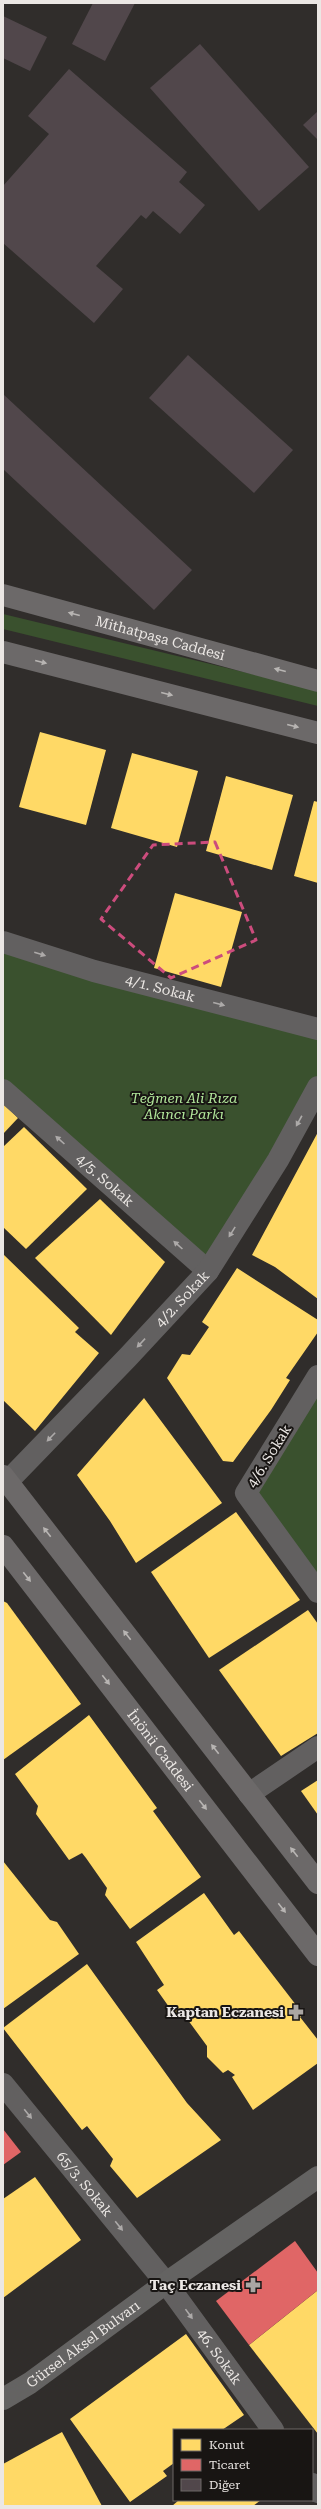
<svg xmlns="http://www.w3.org/2000/svg" width="321" height="2509" viewBox="0 0 321 2509" font-family="'Roboto Serif',serif">
<rect width="100%" height="100%" fill="#302d2b"/>
<!-- green -->
<g fill="#3a512e">
<polygon points="3,614 318,690 318,706 3,629"/>
<polygon points="3,942 318,1029 318,1087 208,1271 3,1090"/>
<polygon points="318,1376 318,1592 246,1493"/>
</g>
<!-- homes -->
<g fill="#ffd966">
<polygon points="40,732 106,750 86,825 19,807"/>
<polygon points="132,753 198,771 177,847 111,828"/>
<polygon points="226,776 293,795 272,870 206,851"/>
<polygon points="314,801 318,802 318,883 294,876"/>
<polygon points="175,893 242,912 221,987 154,968"/>
<polygon points="3,1103 18,1118 3,1134"/>
<polygon points="24,1127 87,1189 26,1249 3,1227 3,1147"/>
<polygon points="318,1132 318,1299 275,1267 252,1255"/>
<polygon points="100,1199 165,1262 111,1335 35,1258"/>
<polygon points="3,1254 79,1328 75,1332 99,1353 35,1431 3,1400"/>
<polygon points="237,1268 318,1320 318,1332 286,1378 290,1380 271,1410 233,1462 223,1461 167,1378 182,1354 190,1355 209,1327 202,1322"/>
<polygon points="144,1398 222,1503 136,1563 110,1521 77,1475"/>
<polygon points="236,1512 300,1600 209,1658 151,1572"/>
<polygon points="3,1601 7,1603 81,1704 3,1760"/>
<polygon points="308,1610 318,1624 318,1733 281,1756 219,1670"/>
<polygon points="89,1715 157,1808 153,1811 201,1877 130,1929 105,1895 107,1888 86,1858 82,1853 69,1860 36,1814 38,1806 15,1774"/>
<polygon points="318,1780 318,1815 301,1791"/>
<polygon points="3,1861 50,1920 57,1922 79,1954 3,2009"/>
<polygon points="204,1893 234,1935 239,1931 303,2014 300,2017 318,2040 318,2063 253,2110 232,2077 235,2075 228,2070 223,2073 207,2057 207,2046 185,2016 180,2012 174,2014 157,1990 164,1985 136,1942"/>
<polygon points="87,1964 187,2103 221,2140 137,2198 110,2166 113,2159 87,2126 82,2130 3,2028"/>
<polygon points="35,2177 81,2240 3,2298 3,2199"/>
<polygon points="318,2290 318,2434 249,2345"/>
<polygon points="186,2334 244,2415 222,2430 174,2430 174,2463 163,2471 167,2476 130,2502 70,2419"/>
<polygon points="62,2432 102,2506 3,2506 3,2464"/>
<polygon points="179,2500 261,2500 253,2506 172,2506"/>
</g>
<!-- shops -->
<g fill="#e06666">
<polygon points="3,2129 21,2152 3,2165"/>
<polygon points="295,2241 318,2273 318,2290 249,2345 216,2301"/>
</g>
<!-- building -->
<g fill="#51474b">
<polygon points="93,3 135,3 105,61 72,44"/>
<polygon points="3,16 47,37 30,71 3,58"/>
<polygon points="200,44 309,167 259,211 150,88"/>
<polygon points="69,69 187,172 179,182 205,205 180,234 153,211 146,219 141,215 96,266 123,289 94,323 3,243 3,186 49,134 28,116"/>
<polygon points="318,111 318,140 303,125"/>
<polygon points="188,355 293,450 254,493 149,398"/>
<polygon points="3,394 192,570 154,610 3,469"/>
</g>
<g fill="none" stroke-linecap="round" stroke-linejoin="round">
<!-- street -->
<g stroke="#626060" stroke-width="22">
<path id="s1" d="M3,942L94,971L318,1029"/>
<path id="s2" d="M3,1090L208,1271"/>
<polyline points="318,1376 246,1493 318,1592"/>
<path id="s3" d="M8,1481L128,1357L208,1271L278,1160L318,1087"/>
<polyline points="249,1794 318,1747"/>
<path id="s4" d="M3,2084L166,2283L273,2430"/>
<polyline points="312,2484 318,2492"/>
</g>
<!-- secondary -->
<path stroke="#646362" stroke-width="22" id="s5" d="M3,2399L30,2383L166,2283L318,2177"/>
<!-- primary -->
<g stroke="#6c6969" stroke-width="22">
<path id="s6" d="M3,595L318,681"/>
<polyline points="3,652 318,733"/>
<polyline points="3,1476 318,1883"/>
<path id="s7" d="M3,1546L318,1955"/>
</g>
</g>
<!-- one-way arrows -->
<defs><path id="oneway-solid" d="M-6-.8H1V-3.2L6.5 0L1 3.2V.8H-6Z"/></defs>
<g fill="#b8b5b3">
<use href="#oneway-solid" transform="translate(74 614) rotate(-165)"/>
<use href="#oneway-solid" transform="translate(41 662) rotate(14)"/>
<use href="#oneway-solid" transform="translate(280 670) rotate(-165)"/>
<use href="#oneway-solid" transform="translate(167 694) rotate(14)"/>
<use href="#oneway-solid" transform="translate(293 726) rotate(14)"/>
<use href="#oneway-solid" transform="translate(47 1532) rotate(-128)"/>
<use href="#oneway-solid" transform="translate(27 1577) rotate(52)"/>
<use href="#oneway-solid" transform="translate(127 1635) rotate(-128)"/>
<use href="#oneway-solid" transform="translate(106 1680) rotate(52)"/>
<use href="#oneway-solid" transform="translate(215 1749) rotate(-128)"/>
<use href="#oneway-solid" transform="translate(203 1805) rotate(52)"/>
<use href="#oneway-solid" transform="translate(294 1852) rotate(-128)"/>
<use href="#oneway-solid" transform="translate(282 1908) rotate(52)"/>
</g>
<g fill="#adaaa9">
<use href="#oneway-solid" transform="translate(40 954) rotate(17)"/>
<use href="#oneway-solid" transform="translate(219 1004) rotate(15)"/>
<use href="#oneway-solid" transform="translate(299 1121) rotate(119)"/>
<use href="#oneway-solid" transform="translate(60 1140) rotate(-138)"/>
<use href="#oneway-solid" transform="translate(232 1232) rotate(122)"/>
<use href="#oneway-solid" transform="translate(178 1245) rotate(-138)"/>
<use href="#oneway-solid" transform="translate(141 1343) rotate(133)"/>
<use href="#oneway-solid" transform="translate(51 1437) rotate(134)"/>
<use href="#oneway-solid" transform="translate(28 2114) rotate(51)"/>
<use href="#oneway-solid" transform="translate(119 2226) rotate(51)"/>
<use href="#oneway-solid" transform="translate(189 2314) rotate(54)"/>
</g>
<!-- marked area -->
<path fill="none" stroke="#cc4c7d" stroke-width="3" stroke-dasharray="8 5" stroke-linejoin="round" d="M215,842L256,940L171,978L101,919L153,845Z"/>
<!-- icons -->
<defs>
<g id="pharmacy-bare" transform="scale(1.2)"><path d="M-2-6h4v4h4v4h-4v4h-4v-4h-4v-4h4Z" fill="#aaa6a3" stroke="#181513" stroke-width="2.5" paint-order="stroke"/></g>
</defs>
<g fill-rule="evenodd">
<use href="#pharmacy-bare" x="296" y="2012"/>
<use href="#pharmacy-bare" x="253" y="2285"/>
</g>
<g text-anchor="middle" stroke-width="4" stroke-linejoin="round" paint-order="stroke">
<!-- street labels -->
<g font-size="14" fill="#ebe7e4" stroke="#181513">
<text dy="5" stroke="none"><textPath href="#s6" startOffset="163">Mithatpaşa Caddesi</textPath></text>
<text dy="5" stroke="none"><textPath href="#s1" startOffset="164">4/1. Sokak</textPath></text>
<text dy="5" stroke="none"><textPath href="#s2" startOffset="136">4/5. Sokak</textPath></text>
<text dy="5" stroke="none"><textPath href="#s3" startOffset="252">4/2. Sokak</textPath></text>
<text transform="translate(269 1456) rotate(-58)" y="5">4/6. Sokak</text>
<text dy="5" stroke="none"><textPath href="#s7" startOffset="258">İnönü Caddesi</textPath></text>
<text dy="5" stroke="none"><textPath href="#s4" startOffset="129">65/3. Sokak</textPath></text>
<text dy="5" stroke="none"><textPath href="#s5" startOffset="97">Gürsel Aksel Bulvarı</textPath></text>
<text dy="5" stroke="none"><textPath href="#s4" startOffset="348">46. Sokak</textPath></text>
</g>
<!-- park labels -->
<g font-size="14" font-style="italic" fill="#b2e79b" stroke="#181513">
<text x="184" y="1103">Teğmen Ali Rıza<tspan x="184" dy="16">Akıncı Parkı</tspan></text>
</g>
<!-- poi labels -->
<g font-size="14" font-weight="bold" fill="#ebe7e4" stroke="#181513" text-anchor="end">
<text x="284" y="2017">Kaptan Eczanesi</text>
<text x="241" y="2290">Taç Eczanesi</text>
</g>
</g>
<!-- border -->
<rect width="321" height="2509" fill="none" stroke="#ebe7e4" stroke-width="8"/>
<!-- legend -->
<rect x="173" y="2429" width="140" height="72" fill="#181513" stroke="#6c6967"/>
<rect x="181" y="2439" width="20" height="12" fill="#ffd966" stroke="#6c6967"/>
<text x="209" y="2449" font-size="12" fill="#ebe7e4">Konut</text>
<rect x="181" y="2459" width="20" height="12" fill="#e06666" stroke="#6c6967"/>
<text x="209" y="2469" font-size="12" fill="#ebe7e4">Ticaret</text>
<rect x="181" y="2479" width="20" height="12" fill="#51474b" stroke="#6c6967"/>
<text x="209" y="2489" font-size="12" fill="#ebe7e4">Diğer</text>
</svg>
